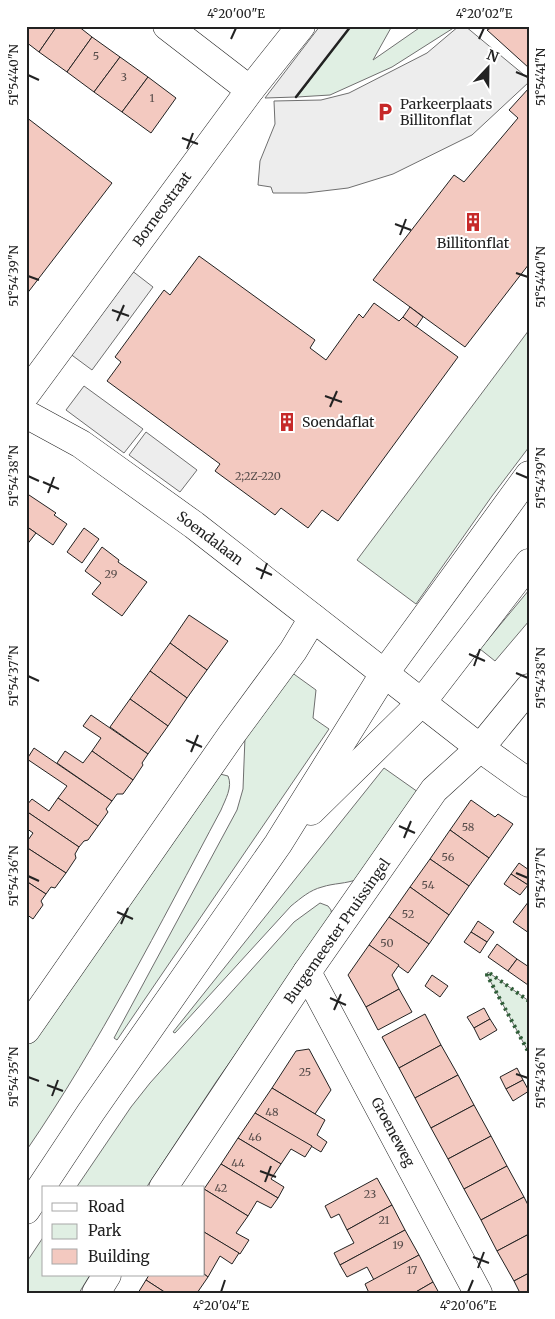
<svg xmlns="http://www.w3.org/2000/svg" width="555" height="1319" viewBox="0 0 555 1319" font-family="Merriweather,serif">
<rect width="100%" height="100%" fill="#fff"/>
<!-- green -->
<g fill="#e0efe3" stroke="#6f6f6f">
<polygon points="351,26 392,26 373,60 422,26 455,27 392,67 330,95 297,97"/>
<polygon points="529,330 529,447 492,496 416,604 357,560"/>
<polygon points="529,590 529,621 495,661 480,649"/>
<polygon points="291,672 316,690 313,718 329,729 117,1040 114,1038 237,810 243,789 245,737"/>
<path d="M384,768L418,792L358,879C346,884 334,883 322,887C310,890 301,898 291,906L175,1033L173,1032Z"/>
<path d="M220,774L228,776C233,787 225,800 221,810C159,926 100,1043 26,1151V1047L69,983Z"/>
<polygon points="320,903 328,906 331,910 332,916 216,1082 146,1188 76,1188 131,1107 150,1083 294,922"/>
<polygon points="488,972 529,1001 529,1053 487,975"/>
<polygon points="44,1236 44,1275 90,1275 79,1293 26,1293 26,1263"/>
</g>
<!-- parking -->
<g fill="#ededed" stroke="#6f6f6f">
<polygon points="320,26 351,26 296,97 265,98"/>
<polygon points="459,26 465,26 529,79 529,82 472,135 393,174 348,188 306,193 273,193 271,187 258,185 260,161 275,124 274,101 321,100 349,93 427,53"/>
<polygon points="131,270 153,287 92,370 69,353"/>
<polygon points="84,386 143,429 124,453 66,410"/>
<polygon points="146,432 197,470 180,492 129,455"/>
</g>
<!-- building -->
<g fill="#f3c9c0" stroke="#222">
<polygon points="26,26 57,26 39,52 26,42"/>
<polygon points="57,26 78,26 92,37 67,72 39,52"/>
<polygon points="495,26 529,26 529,68 487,30"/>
<polygon points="92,37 120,57 94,92 67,72"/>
<polygon points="120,57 148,77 122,112 94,92"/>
<polygon points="148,77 176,98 151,133 122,112"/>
<polygon points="529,88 529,264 465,347 373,280 454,175 464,182 518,118 509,110"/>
<polygon points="26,117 112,183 26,295"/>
<polygon points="199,256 315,340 310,348 326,360 359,314 363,318 374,303 399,321 403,317 458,357 338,521 322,510 308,528 281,508 275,515 215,471 220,464 107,381 121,362 115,357 164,290 170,295"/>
<polygon points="410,307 423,317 416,327 403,317"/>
<polygon points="26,493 56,513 54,515 67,524 53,545 26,526"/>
<polygon points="26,526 36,533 26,546"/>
<polygon points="84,528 99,539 82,563 67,552"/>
<polygon points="102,547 119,560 118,562 147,582 122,616 92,594 101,583 85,571"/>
<polygon points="189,615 228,641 207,670 170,643"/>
<polygon points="170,643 207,670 187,698 150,671"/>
<polygon points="150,671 187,698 168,726 130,699"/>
<polygon points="130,699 168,726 148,754 110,727"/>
<polygon points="91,715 148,754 142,763 143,765 133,780 92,751 101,738 83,726"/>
<polygon points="34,748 112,801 106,809 108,812 98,826 58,798 67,786 27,759"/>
<polygon points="65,751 83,763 92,751 133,780 123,794 117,794 112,801 57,763"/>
<polygon points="58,798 98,826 88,840 84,841 79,847 26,811 26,806 32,799 49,811"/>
<polygon points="471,800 495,817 498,814 513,824 489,858 450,830"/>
<polygon points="26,811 79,847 75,854 76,858 66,873 26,847 26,843 33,833 26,828"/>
<polygon points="450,830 489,858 469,886 430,859"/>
<polygon points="26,847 66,873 55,888 51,887 46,894 26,881"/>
<polygon points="430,859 469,886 449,915 410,887"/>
<polygon points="519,863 529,870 528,885 511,874"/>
<polygon points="511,874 528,885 520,895 504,884"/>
<polygon points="26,881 46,894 41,901 43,905 33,919 26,914"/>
<polygon points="410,887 449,915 429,944 389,917"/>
<polygon points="529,901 529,933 513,922"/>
<polygon points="389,917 429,944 408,973 369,945"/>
<polygon points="478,921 494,932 487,942 471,932"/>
<polygon points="471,932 487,942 480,953 464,942"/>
<polygon points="497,944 517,959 508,971 488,957"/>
<polygon points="369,945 399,965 392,975 399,989 366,1007 348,975"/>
<polygon points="517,959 529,967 528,985 508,971"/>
<polygon points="432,975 448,986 440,997 425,986"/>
<polygon points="399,989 412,1012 378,1030 366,1007"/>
<polygon points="484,1008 490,1019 474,1028 467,1017"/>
<polygon points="425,1014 441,1045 399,1068 382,1037"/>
<polygon points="490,1019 497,1030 480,1040 474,1028"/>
<polygon points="441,1045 458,1075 415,1098 399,1068"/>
<polygon points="309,1049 331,1090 315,1114 272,1088 296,1051"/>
<polygon points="517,1068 523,1080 506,1089 500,1077"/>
<polygon points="458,1075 474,1105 431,1128 415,1098"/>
<polygon points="523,1080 529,1091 513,1101 506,1089"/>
<polygon points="272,1088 325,1120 317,1135 327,1142 321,1152 255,1113"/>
<polygon points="474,1105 491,1136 448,1159 431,1128"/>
<polygon points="255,1113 312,1146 305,1157 291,1149 281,1164 238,1138"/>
<polygon points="491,1136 507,1166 464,1189 448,1159"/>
<polygon points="238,1138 281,1164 271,1179 284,1187 278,1198 221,1164"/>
<polygon points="221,1164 278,1198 271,1208 257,1201 248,1216 204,1189"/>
<polygon points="507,1166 524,1197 481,1220 464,1189"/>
<polygon points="377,1178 392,1205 347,1230 339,1214 331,1218 325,1206"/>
<polygon points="204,1189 248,1216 236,1233 249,1240 240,1254 204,1232"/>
<polygon points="524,1197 529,1207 529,1234 497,1251 481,1220"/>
<polygon points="392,1205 405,1230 340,1265 334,1253 354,1243 347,1230"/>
<polygon points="405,1230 419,1255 374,1280 367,1267 347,1277 340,1265"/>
<polygon points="204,1232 239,1253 232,1264 220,1256 208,1277 204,1274"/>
<polygon points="529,1234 529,1273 514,1281 497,1251"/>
<polygon points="419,1255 433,1282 414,1293 369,1293 365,1284"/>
<polygon points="529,1273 529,1293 520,1293 514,1281"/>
<polygon points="204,1274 208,1277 197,1293 166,1293 146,1280 149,1275"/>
<polygon points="146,1280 166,1293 138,1293"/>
<polygon points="433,1282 439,1293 414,1293"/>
</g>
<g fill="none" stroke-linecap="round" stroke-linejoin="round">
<!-- minor casing -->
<g stroke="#222" stroke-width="29">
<g id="minor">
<polyline points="167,26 250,90"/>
<polyline points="26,394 250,90 301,26"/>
<polyline points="26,414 81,444 194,525 480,748 529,783"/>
<polyline points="311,811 422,702 529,563"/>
<polyline points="307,972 478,1293"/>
<polyline points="26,1030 232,734 293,651 313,618"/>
<polyline points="163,1188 307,972 434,790 480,748 529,688"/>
<polyline points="26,1210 91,1112 278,844 384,674 529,475"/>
<polyline points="96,1293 107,1275"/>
</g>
</g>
<!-- minor -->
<use href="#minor" stroke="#fff" stroke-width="28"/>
<!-- hedge -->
<polyline stroke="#2f5e38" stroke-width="4" stroke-dasharray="2.5 4" stroke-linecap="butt" points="529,1001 488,972 487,975 529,1053"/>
<!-- wall -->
<polyline stroke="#222" stroke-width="2.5" points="296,97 351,26"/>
</g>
<!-- ticks -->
<path fill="none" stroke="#222" stroke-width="2" d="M231,39L236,28M479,39L484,28M516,72L528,77M28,75L39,80M182,138L198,144M187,149L193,133M395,224L411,230M400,235L406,219M516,273L528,277M28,276L39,280M112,310L129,316M117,321L124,305M325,396L342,402M330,407L337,391M516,473L528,478M28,476L39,481M43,482L59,489M48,493L54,477M256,568L272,575M261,579L267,563M469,654L485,661M474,666L480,649M516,673L528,678M28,676L39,681M186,740L202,747M191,752L198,735M399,826L415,833M404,838L411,821M516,873L528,878M28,876L39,881M117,912L133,919M121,924L128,908M330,998L346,1005M334,1010L341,994M516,1074L528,1078M28,1077L39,1081M47,1085L63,1091M52,1096L58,1080M260,1171L276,1177M265,1182L271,1166M473,1257L489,1263M478,1268L484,1252M221,1292L225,1280M468,1292L473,1280"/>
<!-- icons -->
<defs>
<g id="parking-bare" transform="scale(1.5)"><path d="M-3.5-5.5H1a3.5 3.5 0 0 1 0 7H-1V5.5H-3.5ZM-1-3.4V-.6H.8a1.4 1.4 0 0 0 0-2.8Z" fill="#c62828" stroke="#fff" stroke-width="2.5" paint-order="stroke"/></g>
<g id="building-bare" transform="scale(1.5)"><path d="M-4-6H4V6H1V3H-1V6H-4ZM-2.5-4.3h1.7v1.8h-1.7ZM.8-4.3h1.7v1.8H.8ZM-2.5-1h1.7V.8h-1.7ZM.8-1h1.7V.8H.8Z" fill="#c62828" stroke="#fff" stroke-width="2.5" paint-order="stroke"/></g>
</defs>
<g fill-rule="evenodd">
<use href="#parking-bare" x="385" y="112"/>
<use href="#building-bare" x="473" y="222"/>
<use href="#building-bare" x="287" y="422"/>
</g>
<g text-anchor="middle" stroke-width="4" stroke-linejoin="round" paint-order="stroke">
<!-- number labels -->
<g font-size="11" fill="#564c4a">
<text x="96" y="60">5</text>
<text x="124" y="81">3</text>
<text x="152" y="102">1</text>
<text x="258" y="480">2;2Z-220</text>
<text x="111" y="578">29</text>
<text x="468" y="831">58</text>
<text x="448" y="861">56</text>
<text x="428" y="889">54</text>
<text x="408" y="918">52</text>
<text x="387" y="947">50</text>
<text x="305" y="1076">25</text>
<text x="272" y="1116">48</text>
<text x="255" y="1141">46</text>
<text x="238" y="1167">44</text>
<text x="221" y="1192">42</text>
<text x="370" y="1198">23</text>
<text x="384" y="1224">21</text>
<text x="398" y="1249">19</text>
<text x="412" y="1274">17</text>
</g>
<!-- poi labels -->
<g font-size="14" fill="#222" stroke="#fff" text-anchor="start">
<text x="400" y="109">Parkeerplaats<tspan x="400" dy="16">Billitonflat</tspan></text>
<text x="473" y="248" text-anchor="middle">Billitonflat</text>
<text x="302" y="427">Soendaflat</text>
</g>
<!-- street labels -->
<g font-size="14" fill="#222" stroke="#fff">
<text transform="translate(162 209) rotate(-54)" y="5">Borneostraat</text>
<text transform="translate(210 538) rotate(37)" y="5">Soendalaan</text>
<text transform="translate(337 931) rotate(-55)" y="5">Burgemeester Pruissingel</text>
<text transform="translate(393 1132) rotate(62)" y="5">Groeneweg</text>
</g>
</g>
<!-- border -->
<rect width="555" height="1319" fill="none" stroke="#ffffff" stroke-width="55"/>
<!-- legend -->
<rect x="42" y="1186" width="162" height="90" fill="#ffffff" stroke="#a7a7a7"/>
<rect x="52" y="1203" width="25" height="8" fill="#ffffff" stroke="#a7a7a7"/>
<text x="88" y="1212" font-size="15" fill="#222222">Road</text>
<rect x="52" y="1224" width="25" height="15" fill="#e0efe3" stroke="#a7a7a7"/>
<text x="88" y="1236" font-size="15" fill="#222222">Park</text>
<rect x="52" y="1249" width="25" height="15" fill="#f3c9c0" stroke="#a7a7a7"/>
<text x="88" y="1262" font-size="15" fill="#222222">Building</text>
<!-- north arrow -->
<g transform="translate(488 68) rotate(22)" stroke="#ffffff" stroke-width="4" paint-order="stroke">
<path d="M0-4L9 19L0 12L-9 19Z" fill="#222222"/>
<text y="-8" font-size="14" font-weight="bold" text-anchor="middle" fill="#222222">N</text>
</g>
<rect x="28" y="28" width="500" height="1264" fill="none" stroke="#222" stroke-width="2"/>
<g font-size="12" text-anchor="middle" fill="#222">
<text x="236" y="18">4°20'00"E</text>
<text x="484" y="18">4°20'02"E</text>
<text transform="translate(14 75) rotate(-90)" y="4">51°54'40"N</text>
<text transform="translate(541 77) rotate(-90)" y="4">51°54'41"N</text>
<text transform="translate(14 276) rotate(-90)" y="4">51°54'39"N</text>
<text transform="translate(541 277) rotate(-90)" y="4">51°54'40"N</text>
<text transform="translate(14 476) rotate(-90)" y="4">51°54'38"N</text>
<text transform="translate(541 478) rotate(-90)" y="4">51°54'39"N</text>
<text transform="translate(14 676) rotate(-90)" y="4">51°54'37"N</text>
<text transform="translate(541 678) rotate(-90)" y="4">51°54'38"N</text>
<text transform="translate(14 876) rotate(-90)" y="4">51°54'36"N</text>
<text transform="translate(541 878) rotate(-90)" y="4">51°54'37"N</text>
<text transform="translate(14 1077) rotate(-90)" y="4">51°54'35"N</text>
<text transform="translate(541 1078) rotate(-90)" y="4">51°54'36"N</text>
<text x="221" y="1310">4°20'04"E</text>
<text x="468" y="1310">4°20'06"E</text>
</g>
</svg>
